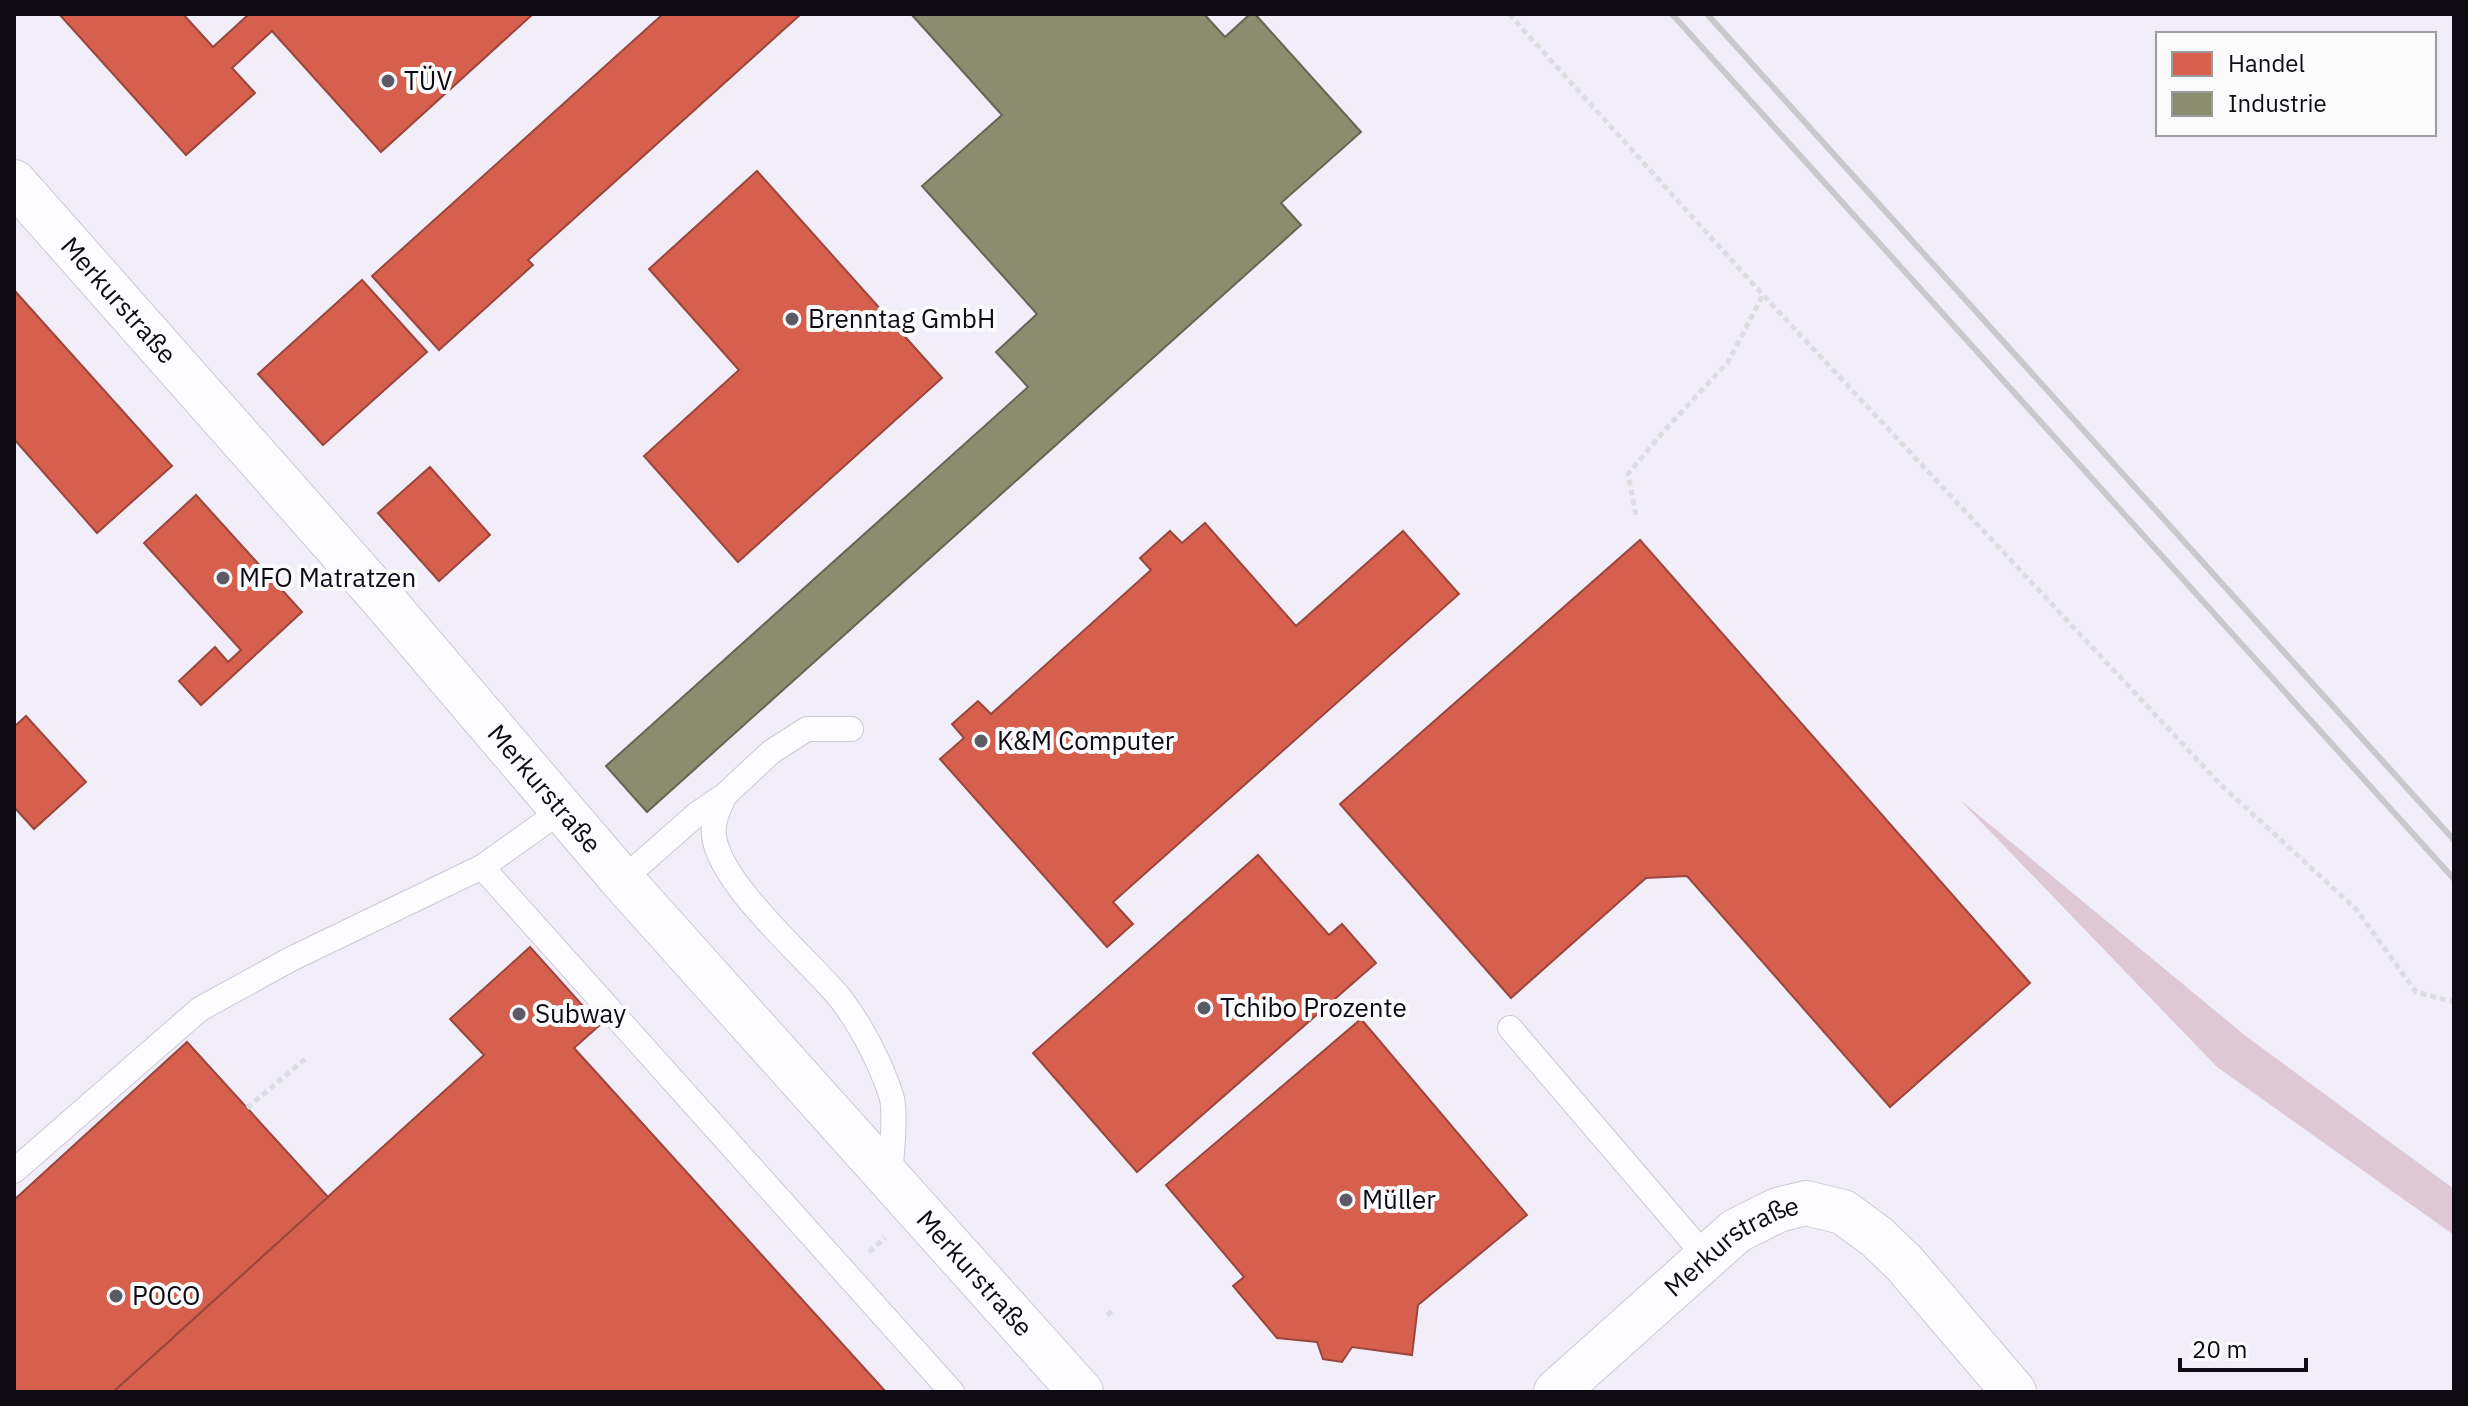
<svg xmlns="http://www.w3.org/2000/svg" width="2468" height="1406" viewBox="0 0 2468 1406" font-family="'IBM Plex Sans',sans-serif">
<rect width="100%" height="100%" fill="#f1eefa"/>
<!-- forest -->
<polygon fill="#ddc8d3" points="1960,800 2247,1037 2454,1189 2454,1235 2217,1067"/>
<!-- shops -->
<g fill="#d6604d" stroke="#9a463c" stroke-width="2">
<polygon points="59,14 183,14 213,47 249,14 533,14 381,152 272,31 232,68 255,93 186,155"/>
<polygon points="663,14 801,14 528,260 533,265 439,350 372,276"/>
<polygon points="757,171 942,378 738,562 644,456 739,370 649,269"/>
<polygon points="362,280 427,352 323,445 258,374"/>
<polygon points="14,290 172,466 97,533 14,439"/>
<polygon points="430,467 490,535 439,581 378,513"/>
<polygon points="196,495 302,612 201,705 179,681 215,647 228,662 241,650 144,543"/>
<polygon points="1205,523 1296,626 1403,531 1459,594 1113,902 1133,924 1107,947 940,759 964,738 952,724 978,701 991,714 1151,570 1140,558 1170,531 1182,543"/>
<polygon points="1640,540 2030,983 1890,1107 1687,876 1646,878 1511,998 1340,804"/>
<polygon points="26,716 86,782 34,829 14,807 14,727"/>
<polygon points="1258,855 1329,935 1342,924 1376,963 1137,1172 1033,1053"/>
<polygon points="530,947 600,1025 574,1048 886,1392 113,1392 484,1055 450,1019"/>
<polygon points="1361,1019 1527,1215 1418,1305 1412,1355 1352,1347 1342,1362 1323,1359 1317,1342 1277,1338 1233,1286 1244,1277 1166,1185"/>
<polygon points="187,1042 328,1197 113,1392 14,1392 14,1200"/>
</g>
<!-- industry -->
<polygon fill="#8c8c6e" stroke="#666553" stroke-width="2" points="911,14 1204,14 1225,37 1250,14 1255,14 1361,132 1281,203 1301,225 647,812 606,766 1028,387 996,352 1037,314 922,186 1002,115"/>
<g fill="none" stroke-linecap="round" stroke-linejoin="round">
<!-- lane casing -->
<g stroke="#ccc9d5" stroke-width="26">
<g id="lane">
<path d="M725,795C719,808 712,821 714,836C720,885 807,958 840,998C861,1025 880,1062 891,1095C897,1112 891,1159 890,1180"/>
<polyline points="482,867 952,1392"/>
<polyline points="622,880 697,814 725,795 771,752 807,729 851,729"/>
<polyline points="1510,1028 1706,1257"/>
<polyline points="14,1171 200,1009 291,959 482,867 562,810"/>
</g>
</g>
<!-- street casing -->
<g stroke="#ccc9d5" stroke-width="46">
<g id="street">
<path id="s1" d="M1556,1392L1736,1231L1778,1210L1806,1203L1843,1212L1877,1237L1905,1264L2014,1392"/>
</g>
</g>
<!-- secondary casing -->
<g stroke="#ccc9d5" stroke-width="46">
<g id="secondary">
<path id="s2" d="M14,182L386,603L622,880L1081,1392"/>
</g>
</g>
<!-- path -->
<g stroke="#dddde0" stroke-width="5" stroke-dasharray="6 4" stroke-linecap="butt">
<polyline points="1509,14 1763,295 2220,784 2356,909 2416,992 2454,1002"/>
<polyline points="1636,515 1628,474 1663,432 1728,362 1763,295"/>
<polyline points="247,1108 305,1059"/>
<polyline points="869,1252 885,1238"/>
<polyline points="1107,1315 1114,1310"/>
</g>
<!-- lane -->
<use href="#lane" stroke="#fdfcfe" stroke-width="24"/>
<!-- street -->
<use href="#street" stroke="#fdfcfe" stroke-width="44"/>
<!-- secondary -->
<use href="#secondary" stroke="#fdfcfe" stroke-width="44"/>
<!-- rail -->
<g stroke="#c9c8cb" stroke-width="6">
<polyline points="1672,14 2454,879"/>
<polyline points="1707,14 2454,840"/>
</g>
</g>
<!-- markers -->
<g fill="#5d5a65" stroke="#fbfbfb" stroke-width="3">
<circle cx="388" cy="81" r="8"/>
<circle cx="792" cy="319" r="8"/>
<circle cx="223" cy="578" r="8"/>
<circle cx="981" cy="741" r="8"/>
<circle cx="1204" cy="1008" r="8"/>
<circle cx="519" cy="1014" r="8"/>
<circle cx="1346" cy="1200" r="8"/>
<circle cx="116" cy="1296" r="8"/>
</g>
<g text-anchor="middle" stroke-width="8" stroke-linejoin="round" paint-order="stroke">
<!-- poi labels -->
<g font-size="26" fill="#0e0b15" stroke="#fbfbfb" text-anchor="start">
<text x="404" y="90">TÜV</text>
<text x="808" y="328">Brenntag GmbH</text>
<text x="239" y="587">MFO Matratzen</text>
<text x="997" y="750">K&amp;M Computer</text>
<text x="1220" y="1017">Tchibo Prozente</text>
<text x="535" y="1023">Subway</text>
<text x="1362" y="1209">Müller</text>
<text x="132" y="1305">POCO</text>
</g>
<!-- street labels -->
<g font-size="26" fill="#0e0b15" stroke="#fbfbfb">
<text dy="9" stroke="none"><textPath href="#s2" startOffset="158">Merkurstraße</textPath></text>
<text dy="9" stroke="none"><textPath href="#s2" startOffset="806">Merkurstraße</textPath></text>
<text dy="9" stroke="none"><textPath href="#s1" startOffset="230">Merkurstraße</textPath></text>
<text dy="9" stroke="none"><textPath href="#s2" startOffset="1454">Merkurstraße</textPath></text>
</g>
</g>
<!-- border -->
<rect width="2468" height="1406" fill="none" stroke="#0e0b15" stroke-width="32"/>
<!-- legend -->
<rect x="2156" y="32" width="280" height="104" fill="#fbfbfb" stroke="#9c9b9f" stroke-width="2"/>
<rect x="2172" y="52" width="40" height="24" fill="#d6604d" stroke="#9c9b9f" stroke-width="2"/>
<text x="2228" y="72" font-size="24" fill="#0e0b15">Handel</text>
<rect x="2172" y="92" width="40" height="24" fill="#8c8c6e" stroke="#9c9b9f" stroke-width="2"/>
<text x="2228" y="112" font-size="24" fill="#0e0b15">Industrie</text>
<!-- scale -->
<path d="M2180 1358v12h126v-12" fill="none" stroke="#0e0b15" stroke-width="4"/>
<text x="2192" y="1358" font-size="24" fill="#0e0b15" stroke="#fbfbfb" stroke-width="6" paint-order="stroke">20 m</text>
</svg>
